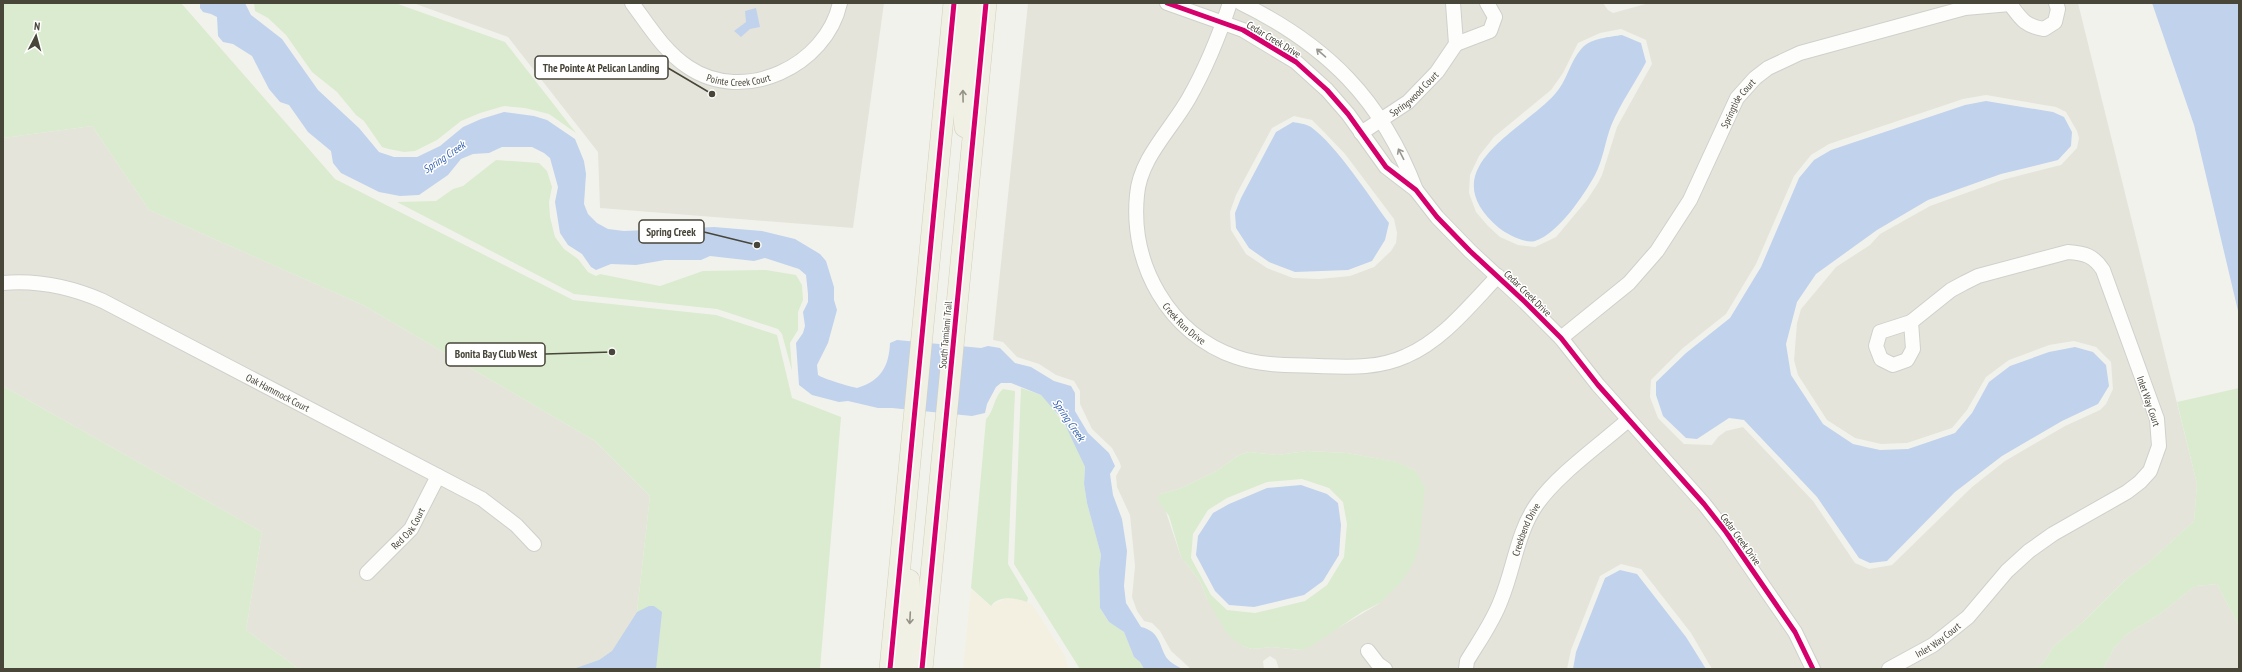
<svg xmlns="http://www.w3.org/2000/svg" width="2242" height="672" viewBox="0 0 2242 672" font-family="'PT Sans Narrow',sans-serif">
<rect width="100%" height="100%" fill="#f2f2ed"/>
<!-- residential -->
<g fill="#e5e4db" fill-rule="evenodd">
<polygon points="413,3 884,3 853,228 600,208 598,152 508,37"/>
<path d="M1028,3H1603L1608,10L1613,13L1649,3H2078L2197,484L2194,521L2149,562L2125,580L2083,622L2054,646L2043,663L2036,669H1712L1691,633L1641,569L1621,564L1600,576L1571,650L1567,669H1279L1276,660L1270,656L1263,661L1264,669H1191L1171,651L1160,631L1152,623L1144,621L1137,611L1132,597L1135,566L1130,515L1117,487L1116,476L1121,467L1120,463L1112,448L1092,429L1080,404V391L1074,381L1056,375L1039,364L1017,357L1003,342L993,340ZM1621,29L1646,40L1652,64L1617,127L1602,175L1598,183L1587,200L1556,237L1535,247L1518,245L1500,237L1488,226L1476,212L1469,193L1470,175L1479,156L1494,137L1551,90L1563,73L1578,43L1600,33ZM1986,95L2056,107L2066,112L2077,131L2079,138L2077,148L2061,165L2002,180L1930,206L1880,234L1870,245L1836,267L1801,309L1797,323L1794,360L1798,375L1827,420L1855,438L1881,444L1907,443L1952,428L1967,410L1986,377L2009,360L2049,345L2074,341L2096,347L2111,362L2113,389L2106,404L2100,410L2065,426L2005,461L1972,487L1892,565L1869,569L1855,563L1813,501L1743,427L1726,431L1718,437L1712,445L1684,444L1658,418L1650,397L1651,380L1683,348L1726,314L1756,264L1794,176L1811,155L1829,144L1963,99ZM1294,116L1312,120L1325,133L1345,154L1394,219L1397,233L1396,243L1391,251L1374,267L1350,276L1319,279L1293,278L1267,268L1246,254L1231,230L1230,212L1236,195L1272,128ZM1307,451L1347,453L1396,462L1415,470L1380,603L1301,650L1272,647L1252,649L1242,646L1207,599L1200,581L1181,557L1160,494L1179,489L1215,472L1239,455L1249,452L1278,455Z"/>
<polygon points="92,126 149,210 363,305 595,441 650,496 637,612 612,651 599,660 573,669 299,669 246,630 262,532 3,386 3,138"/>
<polygon points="2217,584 2239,626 2239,669 2103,669 2114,648 2127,634 2160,614 2195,586"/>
</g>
<!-- commercial -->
<polygon fill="#f3f0e1" points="971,589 990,606 1004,599 1015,598 1032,604 1065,656 1068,669 963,669"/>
<!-- green -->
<g fill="#daebcf" fill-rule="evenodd">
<polygon points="3,3 181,3 335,179 573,300 716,315 777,335 792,398 841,417 820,669 573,669 599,660 612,651 637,612 650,496 595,441 363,305 149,210 92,126 3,138"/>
<polygon points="254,3 395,3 505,42 576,133 549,114 525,108 504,106 480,113 461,121 437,140 415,151 404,152 389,149 382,147 364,121 356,115 337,92 312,72 286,35 268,18 255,11"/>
<polygon points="496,160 539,163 547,171 552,187 549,202 550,217 555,237 564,249 578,259 588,272 596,276 600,274 660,286 703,271 766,270 796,275 802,285 803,300 798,312 798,330 790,343 792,371 782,334 778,329 717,309 574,294 397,202 436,201 453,189 463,186"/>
<polygon points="3,386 262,532 246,630 299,669 3,669"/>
<polygon points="1021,388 1041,395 1050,404 1070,433 1081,458 1085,467 1084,484 1087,503 1101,555 1099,570 1100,608 1109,622 1124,632 1134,657 1140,662 1144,669 1080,669 1014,564"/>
<polygon points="2239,388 2239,626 2217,584 2195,586 2160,614 2127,634 2114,648 2103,669 2036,669 2043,663 2054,646 2083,622 2125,580 2149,562 2194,521 2197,484 2177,402"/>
<path d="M1003,389L1015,391L1008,564L1028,598L1027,602C1015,598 999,595 991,606L971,588L986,419C994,412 994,396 1003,389Z"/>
<path d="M1307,451L1347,453L1397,462L1415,470L1425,487L1419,546L1413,564L1402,581L1380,603L1362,612L1310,647L1301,650L1272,647L1252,649L1242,646L1227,634L1207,599L1200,581L1181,557L1169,516L1157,500L1160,494L1179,489L1215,472L1239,455L1249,452L1278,455ZM1302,479L1329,488L1343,502L1347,524L1344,557L1327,585L1305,601L1255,613L1227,610L1211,595L1191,558L1193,534L1208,510L1227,498L1267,482Z"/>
</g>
<!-- water -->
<g fill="#c1d2ed">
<path d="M200,3H245L251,15L282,39L318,90L359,128L379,152L394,157H417L440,146L463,127L481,119L504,112L534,116L547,120L575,139L584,161L586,174L584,204L588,214L597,223L608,229L624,231L714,227L762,231L795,239L820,254L826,261L834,287V300L837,310L828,343L817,365L818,375C824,379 848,386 857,388C881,381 889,366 890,343L897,340L981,348L988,346L1000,348L1015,363L1031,367L1054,381L1071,386L1075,393V411L1088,433L1109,453L1115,466L1110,474L1113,495L1122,519L1127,551L1124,586L1126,603L1141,627C1159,631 1159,644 1166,657C1169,662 1177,666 1182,669H1144L1140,662L1134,657L1124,632L1109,622L1100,608L1099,570L1101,555L1087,503L1084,484L1085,467L1063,420L1041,395L1011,383H1001L996,387L987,404L985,413L972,416L892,408H878L848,401L839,402L812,395L799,385L796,343L803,333L805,326L803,312L808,302V294L806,275L799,269L765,258L754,261L710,256L701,260H665L636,265L611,264L596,270L591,267L582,254L568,245L560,233L555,202L558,187L550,158L544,153L532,147H502L489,153L473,154L461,159L448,175L419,195L400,196L379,192L341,173L333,163L331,151L308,132L289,105L280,102L269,89L252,56L233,44L223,42L218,36L217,17L211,14L203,12L200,8Z"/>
<polygon points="2152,3 2239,3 2239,315 2194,125"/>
<polygon points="756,8 760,27 750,29 741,37 734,31 746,22 745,11"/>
<path d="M1622,35L1641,43L1646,62C1635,83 1620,104 1611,126C1605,142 1603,160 1595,175C1584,195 1558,234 1535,241C1525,244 1507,234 1499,228C1430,169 1521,132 1555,94C1567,81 1570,61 1582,48C1591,38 1610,37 1622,35Z"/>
<polygon points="1986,101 2053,112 2064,117 2072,132 2071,146 2058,160 2001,174 1928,200 1877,230 1816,274 1797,302 1786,344 1791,375 1823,424 1853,444 1880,450 1908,449 1955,433 1972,413 1989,382 2010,366 2049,352 2075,347 2093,352 2106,365 2109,386 2098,404 2062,421 2002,456 1955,492 1887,561 1870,563 1859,558 1817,497 1744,420 1729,418 1697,439 1686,438 1663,416 1656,395 1656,382 1686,353 1730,318 1761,267 1799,178 1814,160 1831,150 1965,105"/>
<path d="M1293,122C1298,123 1306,124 1311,127C1337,146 1369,196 1389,223L1385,240L1372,261L1348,270L1295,272L1269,262L1249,248L1236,228L1235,213L1241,198L1276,132Z"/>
<polygon points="1301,485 1327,494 1338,503 1341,525 1339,555 1323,581 1304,595 1254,607 1229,605 1215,591 1196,555 1198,536 1213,513 1229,504 1267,488"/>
<polygon points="1620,570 1637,574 1686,637 1706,669 1573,669 1576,652 1605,578"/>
<polygon points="649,606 654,606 662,612 656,669 573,669 599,660 612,651 637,612"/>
</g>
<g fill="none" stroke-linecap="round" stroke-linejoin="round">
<!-- minor casing -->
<g stroke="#d0d0cb" stroke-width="16">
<g id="minor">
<path id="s1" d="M632,3C649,26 664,51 688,67C744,105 826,66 840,3"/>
<polyline points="1167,3 1243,30 1296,62 1327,90 1348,114 1386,167 1416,190 1437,217 1470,251 1525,302 1561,338 1598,385 1704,504 1726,532 1795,632 1813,669"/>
<path id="s2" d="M1230,3C1219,36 1206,68 1189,98C1171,130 1140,158 1137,195C1130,265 1169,334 1236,357C1262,366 1291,365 1318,366C1348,367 1378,369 1406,356C1443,340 1470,305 1498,276"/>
<path d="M1241,3C1327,45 1382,100 1416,190"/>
<path d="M2012,3L2010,4C2021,19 2025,26 2044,29L2055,22L2058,9L2056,3"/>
<polyline points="1456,44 1490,31 1495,17 1487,3"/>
<path id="s3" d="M1361,133L1408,102L1437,72L1456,44L1453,3"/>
<path id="s4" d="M3,283C38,280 71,287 103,301L482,499L516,525L534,544"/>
<polygon points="1911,322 1913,349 1907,360 1893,365 1881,359 1876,346 1880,332"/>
<path id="s5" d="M1561,338L1629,283L1657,251L1690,200L1737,98L1755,78L1768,68L1800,53L1965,8L2010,4"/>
<path id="s6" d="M367,573L411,529L438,476"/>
<polyline points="1368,651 1378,664 1385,669"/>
<path id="s7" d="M1466,669L1467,661C1479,641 1493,622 1501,600C1514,569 1517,532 1537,504C1558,474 1601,444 1628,420"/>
<path id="s8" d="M1889,669L1933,645L1968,617L2007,571L2029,551L2053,534L2127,492L2140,482L2150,471L2159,446L2157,419L2103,270C2094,256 2085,253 2068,252L1978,276L1964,283L1951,290L1911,322"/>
</g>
</g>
<!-- primary casing -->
<g stroke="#d3d1bc" stroke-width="22">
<g id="primary">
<polyline points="965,127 962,95 969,3"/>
<polyline points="890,669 954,3"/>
<polyline points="905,669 911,617 909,580"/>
<polyline points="922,669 986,3"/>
</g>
</g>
<!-- minor -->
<use href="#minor" stroke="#fdfdfc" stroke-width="14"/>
<!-- primary -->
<use href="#primary" stroke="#f1f0e5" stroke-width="21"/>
<!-- cycleway casing -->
<g stroke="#fff" stroke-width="8">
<g id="cycleway">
<polyline points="1167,3 1243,30 1296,62 1327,90 1348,114 1386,167 1416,190 1437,217 1470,251 1525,302 1561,338 1598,385 1704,504 1726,532 1795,632 1813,669"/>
<polyline points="890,669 954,3"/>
<polyline points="922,669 986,3"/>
</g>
</g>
<!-- cycleway -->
<use href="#cycleway" stroke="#d6006c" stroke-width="5"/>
</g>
<!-- one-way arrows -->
<defs><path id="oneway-shaft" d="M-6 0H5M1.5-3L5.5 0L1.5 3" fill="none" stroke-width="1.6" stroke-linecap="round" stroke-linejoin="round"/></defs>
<g stroke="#999891">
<use href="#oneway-shaft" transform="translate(1321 53) rotate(-139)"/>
<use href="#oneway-shaft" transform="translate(1401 154) rotate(-117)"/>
</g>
<g stroke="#949286">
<use href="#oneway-shaft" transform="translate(963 96) rotate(-91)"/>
<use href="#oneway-shaft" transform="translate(910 618) rotate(93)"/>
</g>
<g text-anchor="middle" stroke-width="3" stroke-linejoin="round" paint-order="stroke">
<!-- street labels -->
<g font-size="10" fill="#484539" stroke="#fff">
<text transform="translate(1274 39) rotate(31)" y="4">Cedar Creek Drive</text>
<text dy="4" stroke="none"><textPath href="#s1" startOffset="139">Pointe Creek Court</textPath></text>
<text dy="4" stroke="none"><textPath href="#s3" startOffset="66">Springwood Court</textPath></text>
<text dy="4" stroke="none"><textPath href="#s5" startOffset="299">Springtide Court</textPath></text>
<text transform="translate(1528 293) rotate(44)" y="4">Cedar Creek Drive</text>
<text dy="4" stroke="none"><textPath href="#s2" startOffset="357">Creek Run Drive</textPath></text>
<text transform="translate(945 335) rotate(-85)" y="4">South Tamiami Trail</text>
<text dy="4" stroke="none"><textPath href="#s4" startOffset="300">Oak Hammock Court</textPath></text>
<text transform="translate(2149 401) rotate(71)" y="4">Inlet Way Court</text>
<text dy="4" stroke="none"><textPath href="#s6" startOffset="61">Red Oak Court</textPath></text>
<text dy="4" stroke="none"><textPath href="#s7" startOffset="153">Creekbend Drive</textPath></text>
<text transform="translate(1741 539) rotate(54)" y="4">Cedar Creek Drive</text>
<text dy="4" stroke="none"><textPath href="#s8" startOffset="57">Inlet Way Court</textPath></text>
</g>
<!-- water labels -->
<g font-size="11" font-style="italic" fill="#3865af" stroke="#fff">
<text transform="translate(444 157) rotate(-34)" y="4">Spring Creek</text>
<text transform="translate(1069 420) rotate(56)" y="4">Spring Creek</text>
</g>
</g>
<!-- callouts -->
<path fill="none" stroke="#484539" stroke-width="1.5" d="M712 94L668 68M757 245L704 232M612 352L545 354"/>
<g fill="#484539" stroke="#fff" stroke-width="1.5">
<circle cx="712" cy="94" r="4"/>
<circle cx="757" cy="245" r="4"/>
<circle cx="612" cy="352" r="4"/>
</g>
<g fill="#fff" stroke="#484539" stroke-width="1.5">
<rect x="535" y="56" width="133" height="23" rx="4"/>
<rect x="639" y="220" width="65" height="23" rx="4"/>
<rect x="446" y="343" width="99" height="23" rx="4"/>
</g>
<g font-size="11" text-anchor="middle" font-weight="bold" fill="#484539">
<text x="601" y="72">The Pointe At Pelican Landing</text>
<text x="671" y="236">Spring Creek</text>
<text x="496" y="358">Bonita Bay Club West</text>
</g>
<!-- border -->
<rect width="2242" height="672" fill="none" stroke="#484539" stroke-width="8"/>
<!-- north arrow -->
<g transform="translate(36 36) rotate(6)" stroke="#ffffff" stroke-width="3" paint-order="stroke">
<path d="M0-3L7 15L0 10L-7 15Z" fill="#484539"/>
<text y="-6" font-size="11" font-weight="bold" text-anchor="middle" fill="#484539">N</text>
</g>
</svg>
